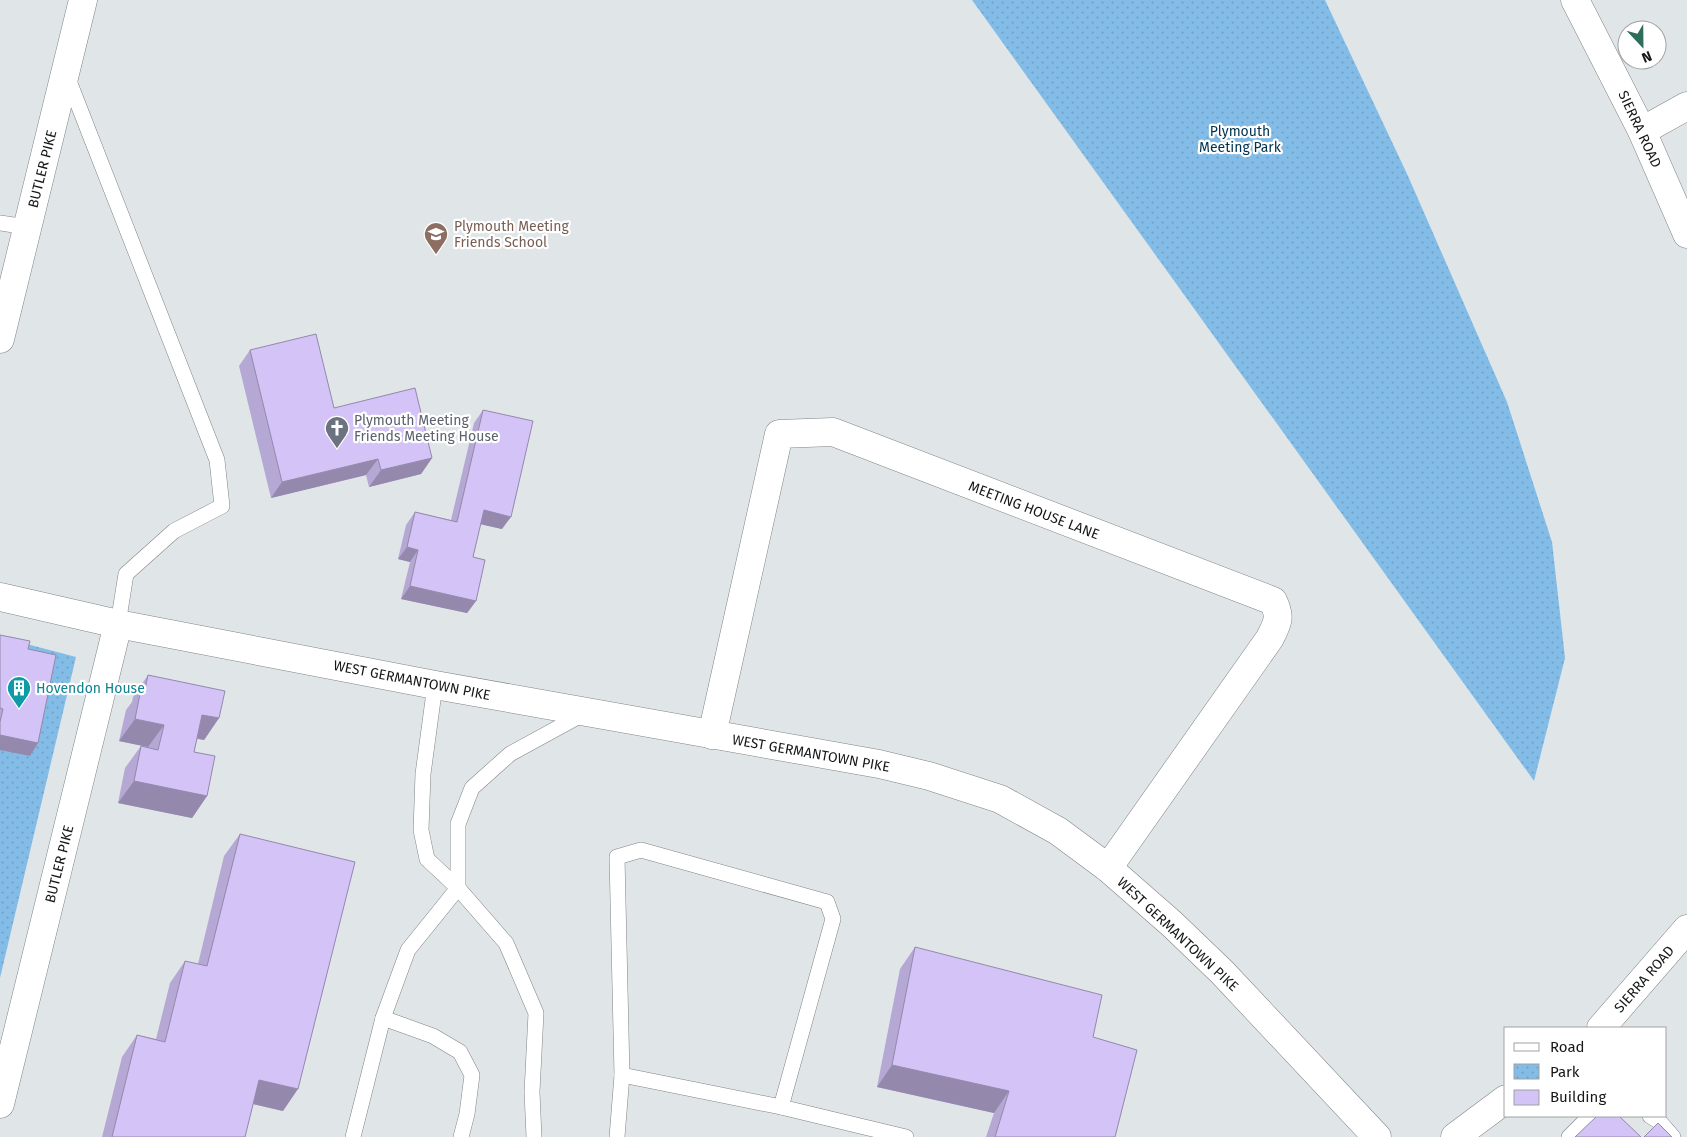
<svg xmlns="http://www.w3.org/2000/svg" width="1687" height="1137" viewBox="0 0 1687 1137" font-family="'Fira Sans',sans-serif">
<defs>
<pattern id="park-dots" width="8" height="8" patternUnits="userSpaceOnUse" patternTransform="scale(1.25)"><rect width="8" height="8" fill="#83bde7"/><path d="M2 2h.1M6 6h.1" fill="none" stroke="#70a2c5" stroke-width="1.8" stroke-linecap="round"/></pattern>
</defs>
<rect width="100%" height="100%" fill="#e0e5e8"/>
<!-- park -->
<g fill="url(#park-dots)">
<polygon points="972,0 1325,0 1408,176 1507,402 1552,542 1565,658 1534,781"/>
<polygon points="0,637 76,657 0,978"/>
</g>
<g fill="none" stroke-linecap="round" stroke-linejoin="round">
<!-- service casing -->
<g stroke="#808487" stroke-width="16">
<g id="service">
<polyline points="67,76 217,460 222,506 174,531 126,574 118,624"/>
<polyline points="0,223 27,227"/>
<polyline points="435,685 423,774 421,830 427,859 458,888 506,943 536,1013 532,1092 534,1137"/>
<polyline points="383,1018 433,1036 460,1052 472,1075 467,1114 461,1137"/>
<polyline points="622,1075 781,1107"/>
<polyline points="1650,1116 1660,1122 1673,1137"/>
<polyline points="353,1137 383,1018 408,950 458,888 458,824 472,788 510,754 585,713"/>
<polyline points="617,1137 622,1075 617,857 641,850 827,902 833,919 781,1107 906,1137"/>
<polyline points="1569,1137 1590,1116"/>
</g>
</g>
<!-- minor casing -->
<g stroke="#808487" stroke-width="29">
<g id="minor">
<polyline points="1575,0 1642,131 1687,234"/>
<polyline points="1642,131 1687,106"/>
<path d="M712,735L779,434L833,432L1273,601C1281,617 1278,622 1270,638L1108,868"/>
<polyline points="1601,1028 1687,929"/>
<polyline points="1455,1137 1506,1099"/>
</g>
</g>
<!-- primary casing -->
<g stroke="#808487" stroke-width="29">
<g id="primary">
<polyline points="0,339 83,0"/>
<polyline points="0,597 118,624 435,685 879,764 929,776 1000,799 1058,831 1108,868 1172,924 1222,972 1377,1137"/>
<polyline points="0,1104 118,624"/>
</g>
</g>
<!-- service -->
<use href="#service" stroke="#fff" stroke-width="15"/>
<!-- minor -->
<use href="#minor" stroke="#fff" stroke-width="28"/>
<!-- primary -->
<use href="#primary" stroke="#fff" stroke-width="28"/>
</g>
<!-- wall -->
<g fill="#b5a8d4">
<polygon points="250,350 334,408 432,458 421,474 369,487 366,475 271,498 239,366"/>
<polygon points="483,410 502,529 480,524 473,557 476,601 467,613 401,599 410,562 398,559 406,525 415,512 451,520 474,423"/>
<polygon points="0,635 28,649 38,743 30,756 0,750"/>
<polygon points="148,675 219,718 204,740 197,739 194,752 207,796 192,818 118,803 125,768 141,746 148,748 148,747 119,741 126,710 132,702 133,697"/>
<polygon points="240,834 283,1111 253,1104 245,1137 102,1137 122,1057 137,1035 156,1039 170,983 185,961 198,964 224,856"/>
<polygon points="915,947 1093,1037 1115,1137 986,1137 994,1113 877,1087 900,969"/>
</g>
<!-- shaded-wall -->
<g fill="#9488ac">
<polygon points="432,458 421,474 369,487 381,470"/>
<polygon points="378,459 366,475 271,498 282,482"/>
<polygon points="484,510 511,517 502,529 475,523"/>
<polygon points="407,547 418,550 410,562 398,559"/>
<polygon points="410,586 476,601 467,613 401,599"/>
<polygon points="202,715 219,718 204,740 187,736"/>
<polygon points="135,719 164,725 148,747 119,741"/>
<polygon points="0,735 38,743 30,756 0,750"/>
<polygon points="134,781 207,796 192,818 118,803"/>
<polygon points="892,1065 1009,1091 994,1113 877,1087"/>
<polygon points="259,1080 298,1089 283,1111 244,1102"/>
</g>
<!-- building -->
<g fill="#d3c3f6" stroke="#9488ac">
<polygon points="316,334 334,408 415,388 432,458 381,470 378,459 282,482 250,350"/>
<polygon points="483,410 533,421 511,517 484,510 473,557 485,560 476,601 410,586 418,550 407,547 415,512 457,522"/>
<polygon points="0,635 30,641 28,649 56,655 38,743 0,735 0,722 3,709 0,708"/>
<polygon points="148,675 225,691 219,718 202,715 194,752 215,756 207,796 134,781 141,746 158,750 164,725 135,719 141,689 145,689"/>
<polygon points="240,834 355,862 298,1089 259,1080 245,1137 112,1137 137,1035 165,1042 185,961 207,966"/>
<polygon points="915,947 1102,995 1093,1037 1137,1050 1115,1137 995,1137 1009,1091 892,1065"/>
<polygon points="1597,1116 1619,1116 1641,1137 1575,1137"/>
<polygon points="1658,1123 1672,1137 1644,1137"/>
</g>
<!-- icons -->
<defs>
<g id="school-pin" transform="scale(1.25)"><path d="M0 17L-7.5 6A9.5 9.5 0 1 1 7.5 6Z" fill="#8d6e63" stroke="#fff"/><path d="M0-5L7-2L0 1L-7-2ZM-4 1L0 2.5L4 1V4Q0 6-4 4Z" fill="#fff"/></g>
<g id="church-pin" transform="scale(1.25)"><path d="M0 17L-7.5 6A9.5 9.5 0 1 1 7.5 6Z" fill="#6b7280" stroke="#fff"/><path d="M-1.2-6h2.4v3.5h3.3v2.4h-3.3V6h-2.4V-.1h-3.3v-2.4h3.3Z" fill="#fff"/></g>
<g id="building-pin" transform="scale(1.25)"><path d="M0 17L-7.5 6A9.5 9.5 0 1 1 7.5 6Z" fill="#0f9aa8" stroke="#fff"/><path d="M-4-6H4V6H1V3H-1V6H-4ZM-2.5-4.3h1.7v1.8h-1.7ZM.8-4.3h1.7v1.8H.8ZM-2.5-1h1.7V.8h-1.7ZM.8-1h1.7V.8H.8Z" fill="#fff"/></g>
</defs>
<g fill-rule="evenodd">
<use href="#school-pin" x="436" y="234"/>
<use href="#church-pin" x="337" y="428"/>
<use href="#building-pin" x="19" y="688"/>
</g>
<g text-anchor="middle" stroke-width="4.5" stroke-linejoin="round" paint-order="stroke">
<!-- street labels -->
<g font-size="14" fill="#151718" stroke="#fff">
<text transform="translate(1640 129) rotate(65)" y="5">SIERRA ROAD</text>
<text transform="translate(42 169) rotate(-76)" y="5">BUTLER PIKE</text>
<text transform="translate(1034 510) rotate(21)" y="5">MEETING HOUSE LANE</text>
<text transform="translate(412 680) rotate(11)" y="5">WEST GERMANTOWN PIKE</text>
<text transform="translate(811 753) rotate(10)" y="5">WEST GERMANTOWN PIKE</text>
<text transform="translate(59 864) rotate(-76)" y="5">BUTLER PIKE</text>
<text transform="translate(1178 934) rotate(43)" y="5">WEST GERMANTOWN PIKE</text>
<text transform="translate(1644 979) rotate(-49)" y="5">SIERRA ROAD</text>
</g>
<!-- park labels -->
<g font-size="14" fill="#00324f" stroke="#fff">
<text x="1240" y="136">Plymouth<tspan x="1240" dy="16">Meeting Park</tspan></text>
</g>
<!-- education labels -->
<g font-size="14" fill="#785e54" stroke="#fff" text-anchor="start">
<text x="454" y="231">Plymouth Meeting<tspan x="454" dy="16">Friends School</tspan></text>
</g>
<!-- worship labels -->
<g font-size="14" fill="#5b616d" stroke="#fff" text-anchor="start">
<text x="354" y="425">Plymouth Meeting<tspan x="354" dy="16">Friends Meeting House</tspan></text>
</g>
<!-- culture labels -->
<g font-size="14" fill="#0d838f" stroke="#fff" text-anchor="start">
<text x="36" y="693">Hovendon House</text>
</g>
</g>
<!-- legend -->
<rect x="1504" y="1027" width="162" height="90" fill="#ffffff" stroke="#a1a2a3"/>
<rect x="1514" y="1043" width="25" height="8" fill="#ffffff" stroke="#a1a2a3"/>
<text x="1550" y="1052" font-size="15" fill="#151718">Road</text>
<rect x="1514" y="1064" width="25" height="15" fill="url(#park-dots)" stroke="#a1a2a3"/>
<text x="1550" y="1077" font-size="15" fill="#151718">Park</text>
<rect x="1514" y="1090" width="25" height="15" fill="#d3c3f6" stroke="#a1a2a3"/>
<text x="1550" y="1102" font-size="15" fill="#151718">Building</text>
<!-- north arrow -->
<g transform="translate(1642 45) rotate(158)"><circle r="24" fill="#ffffff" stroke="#a1a2a3"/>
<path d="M0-4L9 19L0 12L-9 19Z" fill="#2e6d5a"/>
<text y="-8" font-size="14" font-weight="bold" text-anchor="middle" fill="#151718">N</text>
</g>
</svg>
